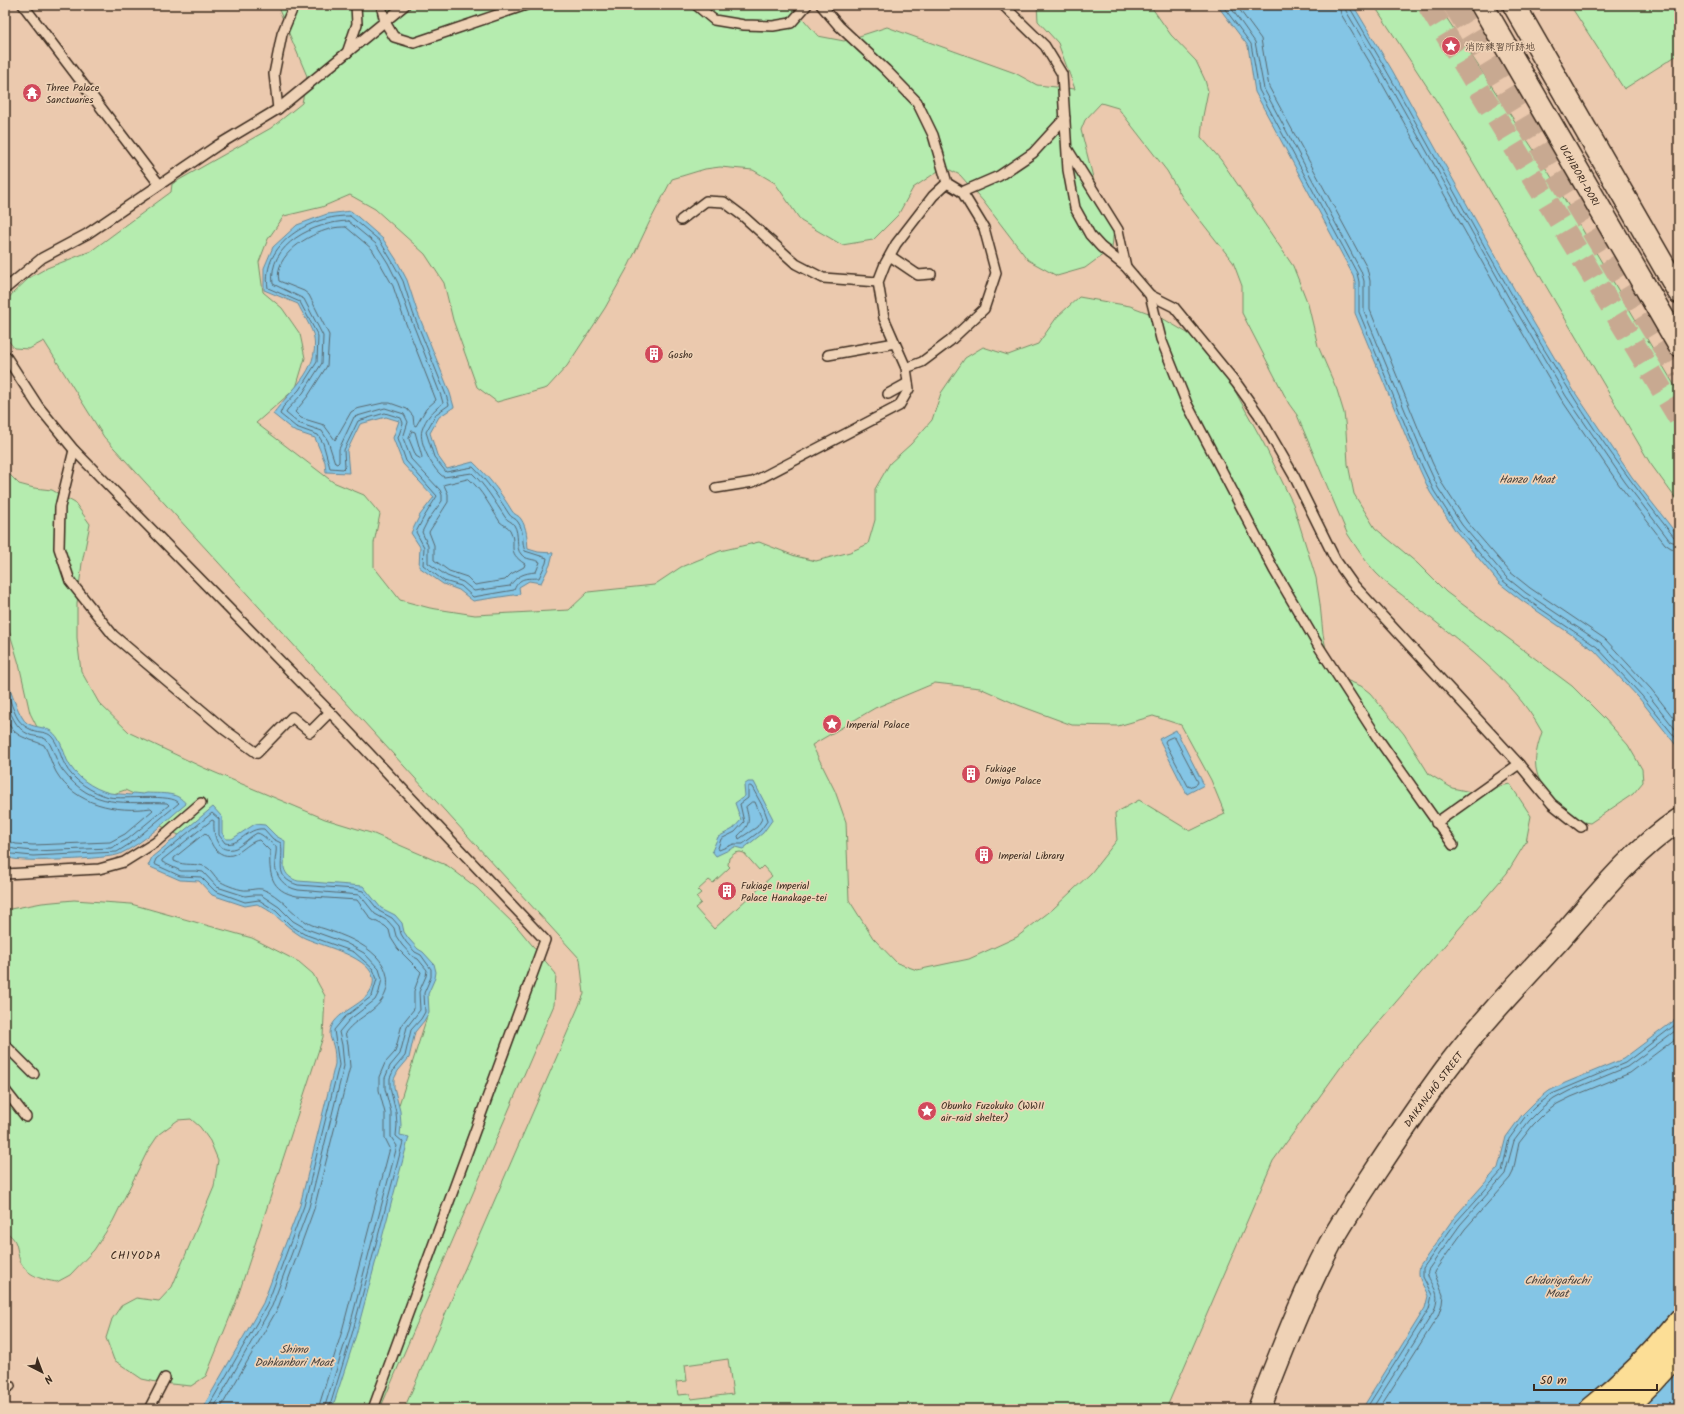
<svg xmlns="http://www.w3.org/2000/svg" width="1684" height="1414" viewBox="0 0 1684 1414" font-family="Kalam,'Klee One',sans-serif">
<rect width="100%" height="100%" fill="#ebc9ae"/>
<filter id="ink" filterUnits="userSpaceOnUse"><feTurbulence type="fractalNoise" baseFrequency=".025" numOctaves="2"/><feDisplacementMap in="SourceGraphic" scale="8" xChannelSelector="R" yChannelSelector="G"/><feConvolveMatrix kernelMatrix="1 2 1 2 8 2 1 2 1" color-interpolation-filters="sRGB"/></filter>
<g filter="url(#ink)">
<!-- green -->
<g fill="#b5ecaf" stroke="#788b66" fill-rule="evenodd">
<path d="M277,5H791L818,36L844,41L887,27L1015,73L1037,85L1075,89L1058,43L1038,21L1037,5H1150L1171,35L1196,61L1205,80L1208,91L1203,116L1201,137L1221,160L1293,266L1308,304L1318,346L1337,390L1344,413L1346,431L1348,464L1354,494L1375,528L1417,563L1446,592L1572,686L1605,719L1628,745L1642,769L1643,782L1633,794L1590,823L1570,820C1561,809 1540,786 1537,773C1533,760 1538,744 1542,732C1512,677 1458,641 1411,602C1400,593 1386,584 1376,573C1365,561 1356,547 1347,533L1297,415L1289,404L1242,313V286L1233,262L1182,197L1167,171L1118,108L1101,103L1085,120L1081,130L1099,201L1114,229L1112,248L1085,268L1057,276L1028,260L983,201L960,175L944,167L913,188L898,215L873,240L842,245L801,221L775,183L753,170L720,167L705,169L672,179L649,223L629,265L605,308L567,366L547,388L497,402L477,387L453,320L444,283L425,254L375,209L350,195L322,207L284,216L268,239L259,262L263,292L282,308L300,334L305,358L296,388L256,423L333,482L364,495L380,514L374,543V567L400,600L430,608L475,615L569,610L588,592L654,585L681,567L720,551L759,542L795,556L816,561L850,552L868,544L875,520V489L890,463L911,444L932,420L941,393L965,358L983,347L1008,355L1038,344L1057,317L1079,297L1130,306L1162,318L1199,340L1223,369L1264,444L1293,504L1316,578L1320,604L1323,634L1331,674L1361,686L1370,693L1404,734L1429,774L1452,788L1471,792L1510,784L1531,816L1526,842L1507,873L1346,1060L1273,1161L1166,1409H404L584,994L580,959L104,437L44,341L29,349L14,348L5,336V303L12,294L29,278L47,268L91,251L171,192L172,184L271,128L302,103L307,76ZM935,683L980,688L1018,705L1072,725L1118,726L1153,716L1181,725L1211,780L1225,814L1190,831L1139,800L1115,813L1117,840L1091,873L1053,909L1017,937L969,959L917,970L897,963L873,938L849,900L846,822L835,791L812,745L875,708ZM740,852L744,853L759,870L763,866L772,876L714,929L695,908L701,903L696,897L701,893L698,890L709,880L713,883L730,867L728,865L729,858L735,853ZM728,1359L733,1394L691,1399L690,1394L678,1395L676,1382L687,1381L685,1365Z"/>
<polygon points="1374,5 1438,5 1549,173 1679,393 1679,503 1650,463 1443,111"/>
<polygon points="1570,5 1679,5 1679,54 1624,89"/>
<polygon points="5,470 19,484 34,488 52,490 75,503 90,524 82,563 77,603 77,638 81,671 99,703 130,733 204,768 325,819 374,834 448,866 477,888 518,928 556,974 554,1005 380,1409 302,1409 426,1020 428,977 188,839 170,831 144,816 144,799 125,790 99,799 47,747 30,713 19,664 5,617"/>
<path d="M74,900L131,904L252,938L299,962L313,974L325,996L323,1037L236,1302L206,1376L191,1386L161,1383L142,1379L114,1360L106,1338L112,1319L121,1306L136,1298L159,1301L172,1287L214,1187L218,1160L210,1141L200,1127L191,1119L178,1120L159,1134L147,1152L113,1221L94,1250L70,1275L57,1282C43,1280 27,1276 20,1261C16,1250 19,1239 5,1232V910L42,903Z"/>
</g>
<!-- water -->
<g fill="#84c5e5" stroke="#678795">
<polygon points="1217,5 1353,5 1392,70 1518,296 1574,391 1632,477 1679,537 1679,749 1639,698 1594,650 1521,600 1499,583 1455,530 1430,492 1419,468 1355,313 1355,282 1353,275 1255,92 1248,46"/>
<path d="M351,211L383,239L396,259L407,280L417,311L450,393L454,407L439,417L430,433L437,455L447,469L473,462C488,476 502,494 512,511C514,515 519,515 521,519C527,528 527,538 528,549L538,552L553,553L550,565L541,583L529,581L519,587L520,594L473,601L459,590L443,584L419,567L420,547L411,533L420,515L434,497L403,464L393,438L399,421L386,417L360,424L347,451L349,473L326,472L325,462L315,438L294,431L273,414C290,390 319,371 314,338C313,329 302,313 298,304L264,290V268L273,247L297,225L327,214Z"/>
<path d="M5,653C12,662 8,674 9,685C10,691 18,711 22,717C28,729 41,725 51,731C60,737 63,750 67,760C74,776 93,789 110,793C116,794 124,794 131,795L133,793L143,794L147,793C161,794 177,791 186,804C165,821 144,843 120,854C109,859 20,863 10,858C8,857 7,855 5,854Z"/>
<polygon points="1176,730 1204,785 1187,794 1159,739"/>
<polygon points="748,782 754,782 773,819 763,833 743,849 735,847 716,856 712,851 718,837 733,829 741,820 735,803 745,796 744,785"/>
<path d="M213,807L222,817V833L226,839H232L255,824L265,825L276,836L285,841L284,868C286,875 291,879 298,881L363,886L381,908L395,915L402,923L404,932L409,939L418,949L423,952L434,964L436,972L435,978L428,994L429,1012L424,1021L415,1032L409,1058L398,1071L394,1079V1087L400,1111L401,1125L400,1135L409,1137L356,1335L332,1409H202L263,1303L300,1205L335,1064C335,1058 335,1051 333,1045C332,1041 330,1038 330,1034C330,1014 360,1007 369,993C392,959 317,946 301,936C291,930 284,923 275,915C270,911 263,907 257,904L245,906L212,895L199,881L180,880L148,866L152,857Z"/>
<path d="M1679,1017V1409H1362L1425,1308L1428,1296C1424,1285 1416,1278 1420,1266L1453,1219L1498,1168L1506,1137L1522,1115L1534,1103L1549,1091L1565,1083L1623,1059Z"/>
</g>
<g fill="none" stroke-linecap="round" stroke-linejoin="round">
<!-- shore -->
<g stroke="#58686e" stroke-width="1">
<polyline points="1222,5 1251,44 1259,90 1357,273 1359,282 1359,312 1422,466 1434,491 1458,528 1502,580 1523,597 1597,647 1642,696 1679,742"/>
<polyline points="1229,5 1255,42 1264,89 1361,271 1364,281 1364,311 1427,464 1438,488 1462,525 1506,577 1526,593 1601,643 1646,692 1679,734"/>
<polyline points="1236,5 1261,39 1269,87 1367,268 1370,281 1370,310 1432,462 1443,485 1467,522 1510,572 1530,588 1605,639 1651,689 1679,725"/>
<polyline points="1339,5 1341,14 1379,78 1505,303 1561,399 1620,486 1665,544 1671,548 1679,550"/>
<polyline points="1345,5 1346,11 1384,75 1510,300 1566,396 1625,482 1670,541 1679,544"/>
<path d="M1350,5V8C1426,135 1492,268 1571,393C1602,443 1638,491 1674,537L1679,539"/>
<path d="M350,216L380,241L392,261L403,281L413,313L446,395L449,405L436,414L426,432L434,457L446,472L473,467C487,481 499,498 509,514C511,518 516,518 518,522C525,532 521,542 525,551L547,558L546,563L539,578C526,579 520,576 514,590L473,597L461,586L444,581L423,565L424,547L416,532L424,517L437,496L406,461L398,438L403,423L401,418L385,413L358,421L344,450L345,467L343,469L330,468L323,443L318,435L296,427L280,414L283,407L299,390L317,362L318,336L300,302L268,288C261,243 311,215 350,216Z"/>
<path d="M348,221L376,244L388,263L398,283L409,314L441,396L443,403C433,411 426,417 422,430C418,442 434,472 444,477L472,473C485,485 495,502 505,517C507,521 512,521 514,525C520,534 515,548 521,554C525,560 535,559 540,562L536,572C524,573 516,576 510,586L474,591L463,582L447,576L428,563V546L422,532L428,520L442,501V495L440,490L411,459L403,438L408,422L404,414L385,408L354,417L339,449V462L337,464L335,463L328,441L322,431L298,423L286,413L287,410L303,393L322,363L323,336L304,299L273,284C267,244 315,222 348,221Z"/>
<path d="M346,227L372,249L393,286L403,316L436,400L426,409L416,426L414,425L413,416L407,409L390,403H383L356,409L351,412L335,440L324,425L301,418L295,412L308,396L327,366L329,335L309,295L304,291L279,281C273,255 309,234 330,229C335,227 341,227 346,227Z"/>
<polygon points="412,431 415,432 422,457 421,459 416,456 409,439"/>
<path d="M469,479C482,490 491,508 500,522C503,525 508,526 510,530C518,546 505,551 525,564L524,567L511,574L505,580L475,585L467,577L449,571L434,560V545L429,532L448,502V494L444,485Z"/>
<path d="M5,679C5,688 13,711 18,719C21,724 27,728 32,730C39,733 47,731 52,737C59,745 60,756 65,765C72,780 93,793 109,797C124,800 172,793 179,803L131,843L117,852L33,856L12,854L5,851"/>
<path d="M5,699C11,713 14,728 30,735C36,737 43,736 48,741C54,750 56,762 63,771C93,810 125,801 167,803L169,805L128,839L111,848L33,851L14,849L5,846"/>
<path d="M5,716C13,738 25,737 44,745C49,753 51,763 56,772C75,805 117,813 151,808L153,810L125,834L110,842L33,845L16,844L5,840"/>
<polygon points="1173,737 1175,738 1198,782 1197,784 1190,787 1188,786 1165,742 1166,740"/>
<polygon points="750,786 752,787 764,809 768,820 760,831 743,844 734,844 719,850 718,848 721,839 735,832 744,822 740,804 748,798 748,788"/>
<path d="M752,802H755L762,819L757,827L739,839L738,836C750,824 750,823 746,807Z"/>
<path d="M207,1409L267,1305L304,1206L339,1065L334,1030L345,1017L372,996L377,979L373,969L354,952L304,934L290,925L276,911L259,900L245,902L215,891L201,877L180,876L154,864L156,859L212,813L219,819V835L225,843C239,847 247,827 264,829L273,839L281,843C285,862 272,877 298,885L355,889L363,891L379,911L392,918L399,926L401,934L406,942L415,952L421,955L431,969V977L424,993L425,1012L421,1019L411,1030L405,1056L394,1069L390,1078V1088L396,1112L397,1125L396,1136L403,1142L352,1334L329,1409"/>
<path d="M213,1409L272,1306L309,1207L344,1066L342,1045L339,1032L349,1020L375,1000L379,992L382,979L379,969L364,953L346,943L307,929L293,921L279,907L261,895H253L245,896L217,887L203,872L196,871H181L162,862V860L212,820L214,821C213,835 217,855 236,848C244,844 249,837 257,833C264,834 269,843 276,846C277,851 275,857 275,862C275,877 284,887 298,890L360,895L375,914L388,921L394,928L396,936L402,945L412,956L418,959L427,970L426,976L419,992L420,1010L407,1027L400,1054L390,1066L385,1078V1089L391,1112V1137L397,1146L348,1333L324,1409"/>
<path d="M220,1409L278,1308L314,1209L350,1067L348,1044L345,1033C358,1015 382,1011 387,988C389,976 385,966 377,957C362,942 345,936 325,929C319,927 313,926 308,923C291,913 280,895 262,889C256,888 252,890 247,890C241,891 226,885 221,882C215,878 212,870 206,867C195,862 186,867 174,861V858L205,833C210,837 211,846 217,851C235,865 245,842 259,840L270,851C269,873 270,891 297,896L357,900L371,919L385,926L389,930L391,938L398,949L421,972L414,991V1009L402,1024L395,1052L385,1063L379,1077V1090L385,1113V1138L390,1148L342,1331L318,1409"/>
<polyline points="1366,1409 1429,1309 1432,1295 1423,1277 1423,1268 1456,1222 1502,1171 1509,1139 1525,1117 1536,1106 1552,1094 1625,1063 1679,1022"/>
<path d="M1372,1409L1433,1313C1445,1287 1425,1285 1428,1270L1460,1225L1505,1174L1514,1141L1529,1121L1540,1110L1554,1099L1569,1091L1627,1067L1679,1028"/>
<polyline points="1379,1409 1438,1316 1442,1304 1443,1295 1434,1272 1465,1229 1510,1178 1513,1172 1519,1143 1533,1125 1544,1114 1557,1104 1571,1097 1630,1073 1679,1036"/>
</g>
<!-- highway-tunnel -->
<g stroke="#c8a991" stroke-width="22" stroke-dasharray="22 11" stroke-linecap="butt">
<polyline points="1428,5 1679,418"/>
<polyline points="1454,5 1679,373"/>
</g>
<!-- lane casing -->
<g stroke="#3b2a1e" stroke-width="12">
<g id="lane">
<polyline points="23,5 159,184"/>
<polyline points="381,5 385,22 394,37 414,43 526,5"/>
<polyline points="696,5 714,20 744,25 773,26 791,23 807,5"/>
<polyline points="821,5 839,26 886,70 917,102 933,135 947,183"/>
<polyline points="1003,5 1045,46 1062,74 1068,170 1075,208 1090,235 1101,247 1126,267 1150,295 1161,339 1187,404 1274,570 1319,647 1379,740 1453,845"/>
<polyline points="347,53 357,24 356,5"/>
<polyline points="278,109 274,74 282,34 294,5"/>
<polyline points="1068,150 1118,230 1126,267"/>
<polyline points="962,192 999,176 1033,153 1065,118"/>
<polyline points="681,220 706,201 724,202 744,217 796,264 823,278 878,282"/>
<polyline points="890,256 918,275 931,274"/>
<polyline points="5,289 42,258 87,234 218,145 278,109 405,5"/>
<polyline points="1150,295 1174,307 1237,384 1259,415 1294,476 1335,559 1352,583 1519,764 1552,804 1581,827"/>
<polyline points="5,355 38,406 74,450 330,712 545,940 373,1409"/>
<polyline points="828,355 895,343"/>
<polyline points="888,394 908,383"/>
<polyline points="74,450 60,507 59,548 70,581 113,635 225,730 257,753 292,717 310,732 330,712"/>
<polyline points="716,488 753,482 899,406 909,389 906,368 884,318 878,282 885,264 896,244 933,196 947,183 962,192 984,228 996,273 984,309 950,341 922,362 906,368"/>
<polyline points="1436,823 1519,764"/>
<polyline points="5,874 99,869 124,862 156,842 201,803"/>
<polyline points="5,1045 34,1074"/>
<polyline points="5,1090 26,1117"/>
<polyline points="5,1384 10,1386"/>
<polyline points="149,1409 165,1378"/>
</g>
</g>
<!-- secondary casing -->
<g stroke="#3b2a1e" stroke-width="25">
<g id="secondary">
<polyline points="1482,5 1679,345"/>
<polyline points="1514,5 1679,292"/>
<path d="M1259,1409C1281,1353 1302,1297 1330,1244C1344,1219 1360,1195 1375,1172C1398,1137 1421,1103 1446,1069C1480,1024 1519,983 1557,942C1595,899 1631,852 1679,820"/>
</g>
</g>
<!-- highway casing -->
<g stroke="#3b2a1e" stroke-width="25">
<g id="highway">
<path d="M1591,1409C1624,1383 1653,1354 1679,1321"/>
<path d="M1624,1409C1644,1392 1662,1373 1679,1352"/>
</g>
</g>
<!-- lane -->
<use href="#lane" stroke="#efd2b6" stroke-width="9"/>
<!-- secondary -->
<use href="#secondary" stroke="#efd2b6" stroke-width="22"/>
<!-- highway -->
<use href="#highway" stroke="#fcde96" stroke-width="22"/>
</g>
</g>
<!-- icons -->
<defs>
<g id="sight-disc" transform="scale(1)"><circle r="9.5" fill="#d1495b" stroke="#efd2b6"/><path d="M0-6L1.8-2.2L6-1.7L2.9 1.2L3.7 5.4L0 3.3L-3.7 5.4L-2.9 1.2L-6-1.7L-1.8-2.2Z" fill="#fff"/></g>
<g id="temple-disc" transform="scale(1)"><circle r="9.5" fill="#d1495b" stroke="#efd2b6"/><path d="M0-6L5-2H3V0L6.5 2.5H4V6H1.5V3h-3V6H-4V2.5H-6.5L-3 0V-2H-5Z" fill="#fff"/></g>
<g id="building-disc" transform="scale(1)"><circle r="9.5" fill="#d1495b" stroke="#efd2b6"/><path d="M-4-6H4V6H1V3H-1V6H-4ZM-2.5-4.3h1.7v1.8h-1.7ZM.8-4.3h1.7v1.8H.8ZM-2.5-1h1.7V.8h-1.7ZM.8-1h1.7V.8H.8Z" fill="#fff"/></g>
</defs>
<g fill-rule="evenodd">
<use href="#sight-disc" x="1451" y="46"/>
<use href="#temple-disc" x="32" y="93"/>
<use href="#building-disc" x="654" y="354"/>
<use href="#sight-disc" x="832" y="724"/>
<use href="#building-disc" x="971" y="774"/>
<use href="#building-disc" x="984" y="855"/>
<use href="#building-disc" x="727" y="891"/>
<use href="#sight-disc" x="927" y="1111"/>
</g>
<g text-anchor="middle" stroke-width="3.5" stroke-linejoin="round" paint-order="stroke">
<!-- poi labels -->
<g font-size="10" fill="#3b2a1e" stroke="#efd2b6" text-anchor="start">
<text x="1465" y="50">消防練習所跡地</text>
<text x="46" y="91">Three Palace<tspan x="46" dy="12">Sanctuaries</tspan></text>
<text x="668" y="358">Gosho</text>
<text x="846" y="728">Imperial Palace</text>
<text x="985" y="772">Fukiage<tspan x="985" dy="12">Omiya Palace</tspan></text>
<text x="998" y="859">Imperial Library</text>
<text x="741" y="889">Fukiage Imperial<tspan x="741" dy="12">Palace Hanakage-tei</tspan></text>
<text x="941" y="1109">Obunko Fuzokuko (WWII<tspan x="941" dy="12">air-raid shelter)</tspan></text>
</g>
<!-- street labels -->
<g font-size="10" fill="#3b2a1e" stroke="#efd2b6">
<text transform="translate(1580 175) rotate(60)" y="4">UCHIBORI-DORI</text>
<text transform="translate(1433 1089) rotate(-53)" y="4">DAIKANCHŌ STREET</text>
</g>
<!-- water labels -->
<g font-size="11" font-style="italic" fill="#46413c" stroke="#efd2b6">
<text x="1527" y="483">Hanzo Moat</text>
<text x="1557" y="1284">Chidorigafuchi<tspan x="1557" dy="13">Moat</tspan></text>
<text x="294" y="1353">Shimo<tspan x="294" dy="13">Dohkanbori Moat</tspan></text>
</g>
<!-- neighbourhood labels -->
<g font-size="11" letter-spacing="1" fill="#3b2a1e" stroke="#efd2b6">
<text x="136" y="1259">CHIYODA</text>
</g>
</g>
<!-- margin -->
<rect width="1684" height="1414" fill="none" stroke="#efd2b6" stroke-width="20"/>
<rect x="10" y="10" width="1664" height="1394" fill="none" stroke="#3b2a1e" stroke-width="1.5" filter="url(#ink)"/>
<!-- north arrow -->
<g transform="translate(42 1372) rotate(138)" stroke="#efd2b6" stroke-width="3" paint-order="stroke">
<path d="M0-3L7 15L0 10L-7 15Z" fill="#3b2a1e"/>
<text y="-6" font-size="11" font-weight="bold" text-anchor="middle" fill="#3b2a1e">N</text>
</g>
<!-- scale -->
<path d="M1534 1384v6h123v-6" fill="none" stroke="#3b2a1e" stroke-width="2"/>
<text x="1540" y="1384" font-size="12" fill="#3b2a1e" stroke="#efd2b6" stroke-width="3" paint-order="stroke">50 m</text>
</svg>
